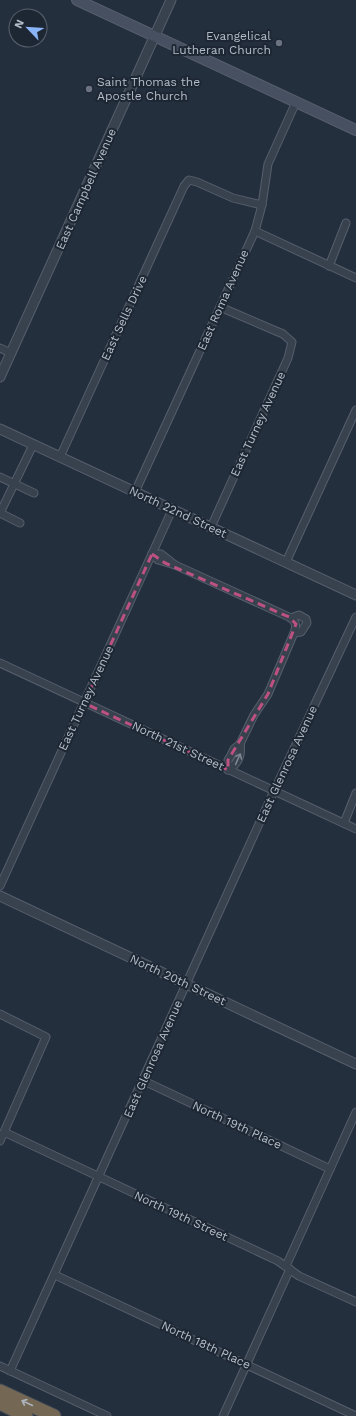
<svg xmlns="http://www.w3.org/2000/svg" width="356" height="1416" viewBox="0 0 356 1416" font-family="'Work Sans',sans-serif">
<rect width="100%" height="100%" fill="#242f3e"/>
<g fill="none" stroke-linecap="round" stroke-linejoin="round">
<!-- minor casing -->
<g stroke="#565f6c" stroke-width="9">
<g id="minor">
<polyline points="255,231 356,278"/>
<polyline points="329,266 346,223"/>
<polyline points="0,348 11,353"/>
<polyline points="60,457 184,186 189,180 197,182 233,198 262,205"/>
<polyline points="0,477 34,493"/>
<polyline points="135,492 255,231 262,205 268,164 296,102"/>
<polyline points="0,513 33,445"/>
<polyline points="0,513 20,523"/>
<polyline points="211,527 288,358 292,342 283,334 220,307"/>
<path d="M152,554L158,560L175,565L289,617C296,621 297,625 294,633L268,694L254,715L240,744L234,749L231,755L228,760V770"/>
<polyline points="152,554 161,554 175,565"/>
<polyline points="286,562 356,410"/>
<polyline points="291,618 299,615 306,619 307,623 301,632 294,633"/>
<polyline points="0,663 356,829"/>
<path d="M228,770C238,764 242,755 240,744"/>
<polyline points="344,823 356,793"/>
<polyline points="0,886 172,510"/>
<polyline points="0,1014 46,1037 0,1141"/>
<polyline points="144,1081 330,1169"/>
<polyline points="4,1132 278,1261 299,1276 356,1302"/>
<polyline points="286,1266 356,1112"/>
<polyline points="55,1275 356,1416"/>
<polyline points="0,1366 107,1416"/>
<polyline points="10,1371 274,791 356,617"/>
<polyline points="223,1416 290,1269"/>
</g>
</g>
<!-- tertiary casing -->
<g stroke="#565f6c" stroke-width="11">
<g id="tertiary">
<polyline points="0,377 171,0"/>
<polyline points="0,429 356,595"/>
<polyline points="0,896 356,1064"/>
</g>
</g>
<!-- secondary casing -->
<g stroke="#565f6c" stroke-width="12">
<polyline id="secondary" points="77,0 356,130"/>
</g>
<!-- motorway casing -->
<g stroke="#434c59" stroke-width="15">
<g id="motorway">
<polyline points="0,1391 54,1416"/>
<polyline points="0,1403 26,1416"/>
</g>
</g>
<!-- minor -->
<use href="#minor" stroke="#38414e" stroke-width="7"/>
<!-- tertiary -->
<use href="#tertiary" stroke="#38414e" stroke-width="9"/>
<!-- secondary -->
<use href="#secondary" stroke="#465061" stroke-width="10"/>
<!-- motorway -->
<use href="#motorway" stroke="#746855" stroke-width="13"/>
</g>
<!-- one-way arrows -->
<defs><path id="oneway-shaft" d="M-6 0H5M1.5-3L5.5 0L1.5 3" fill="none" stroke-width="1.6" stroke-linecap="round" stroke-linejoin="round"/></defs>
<use stroke="#7c8592" href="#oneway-shaft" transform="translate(238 759) rotate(-66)"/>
<use stroke="#aeb4bd" href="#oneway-shaft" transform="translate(27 1403) rotate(-155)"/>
<!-- marked area -->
<path fill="none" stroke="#bd5182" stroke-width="3" stroke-dasharray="8 5" stroke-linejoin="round" d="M152,554L165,563L289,617L296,624L268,694L228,760V770L84,703Z"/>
<!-- markers -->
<g fill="#6b7280" stroke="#1d2633" stroke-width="1.5">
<circle cx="279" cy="43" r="4"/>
<circle cx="89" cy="89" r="4"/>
</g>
<g text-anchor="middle" stroke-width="4" stroke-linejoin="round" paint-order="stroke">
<!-- poi labels -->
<g font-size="12" fill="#b4bcc9" stroke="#1d2633" text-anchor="end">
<text x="271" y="40">Evangelical<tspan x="271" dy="14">Lutheran Church</tspan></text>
<text x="97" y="86" text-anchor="start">Saint Thomas the<tspan x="97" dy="14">Apostle Church</tspan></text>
</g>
<!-- street labels -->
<g font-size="12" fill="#b4bcc9" stroke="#1d2633">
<text transform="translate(86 189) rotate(-66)" y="4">East Campbell Avenue</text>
<text transform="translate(223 300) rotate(-66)" y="4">East Roma Avenue</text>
<text transform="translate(124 318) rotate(-65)" y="4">East Sells Drive</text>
<text transform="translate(258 424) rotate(-65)" y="4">East Turney Avenue</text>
<text transform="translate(178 512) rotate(25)" y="4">North 22nd Street</text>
<text transform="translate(86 698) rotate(-65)" y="4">East Turney Avenue</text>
<text transform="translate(178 746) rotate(25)" y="4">North 21st Street</text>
<text transform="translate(287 764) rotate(-65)" y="4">East Glenrosa Avenue</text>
<text transform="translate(178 980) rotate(25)" y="4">North 20th Street</text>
<text transform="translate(153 1059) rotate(-66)" y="4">East Glenrosa Avenue</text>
<text transform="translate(237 1125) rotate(25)" y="4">North 19th Place</text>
<text transform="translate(181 1216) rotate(25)" y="4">North 19th Street</text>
<text transform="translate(206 1345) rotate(25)" y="4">North 18th Place</text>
</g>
</g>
<!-- north arrow -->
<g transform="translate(28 28) rotate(295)"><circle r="19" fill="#1d2633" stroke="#59626f"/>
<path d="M0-3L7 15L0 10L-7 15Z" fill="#8ab4f8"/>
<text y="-6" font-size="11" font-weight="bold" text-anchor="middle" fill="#b4bcc9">N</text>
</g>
</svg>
